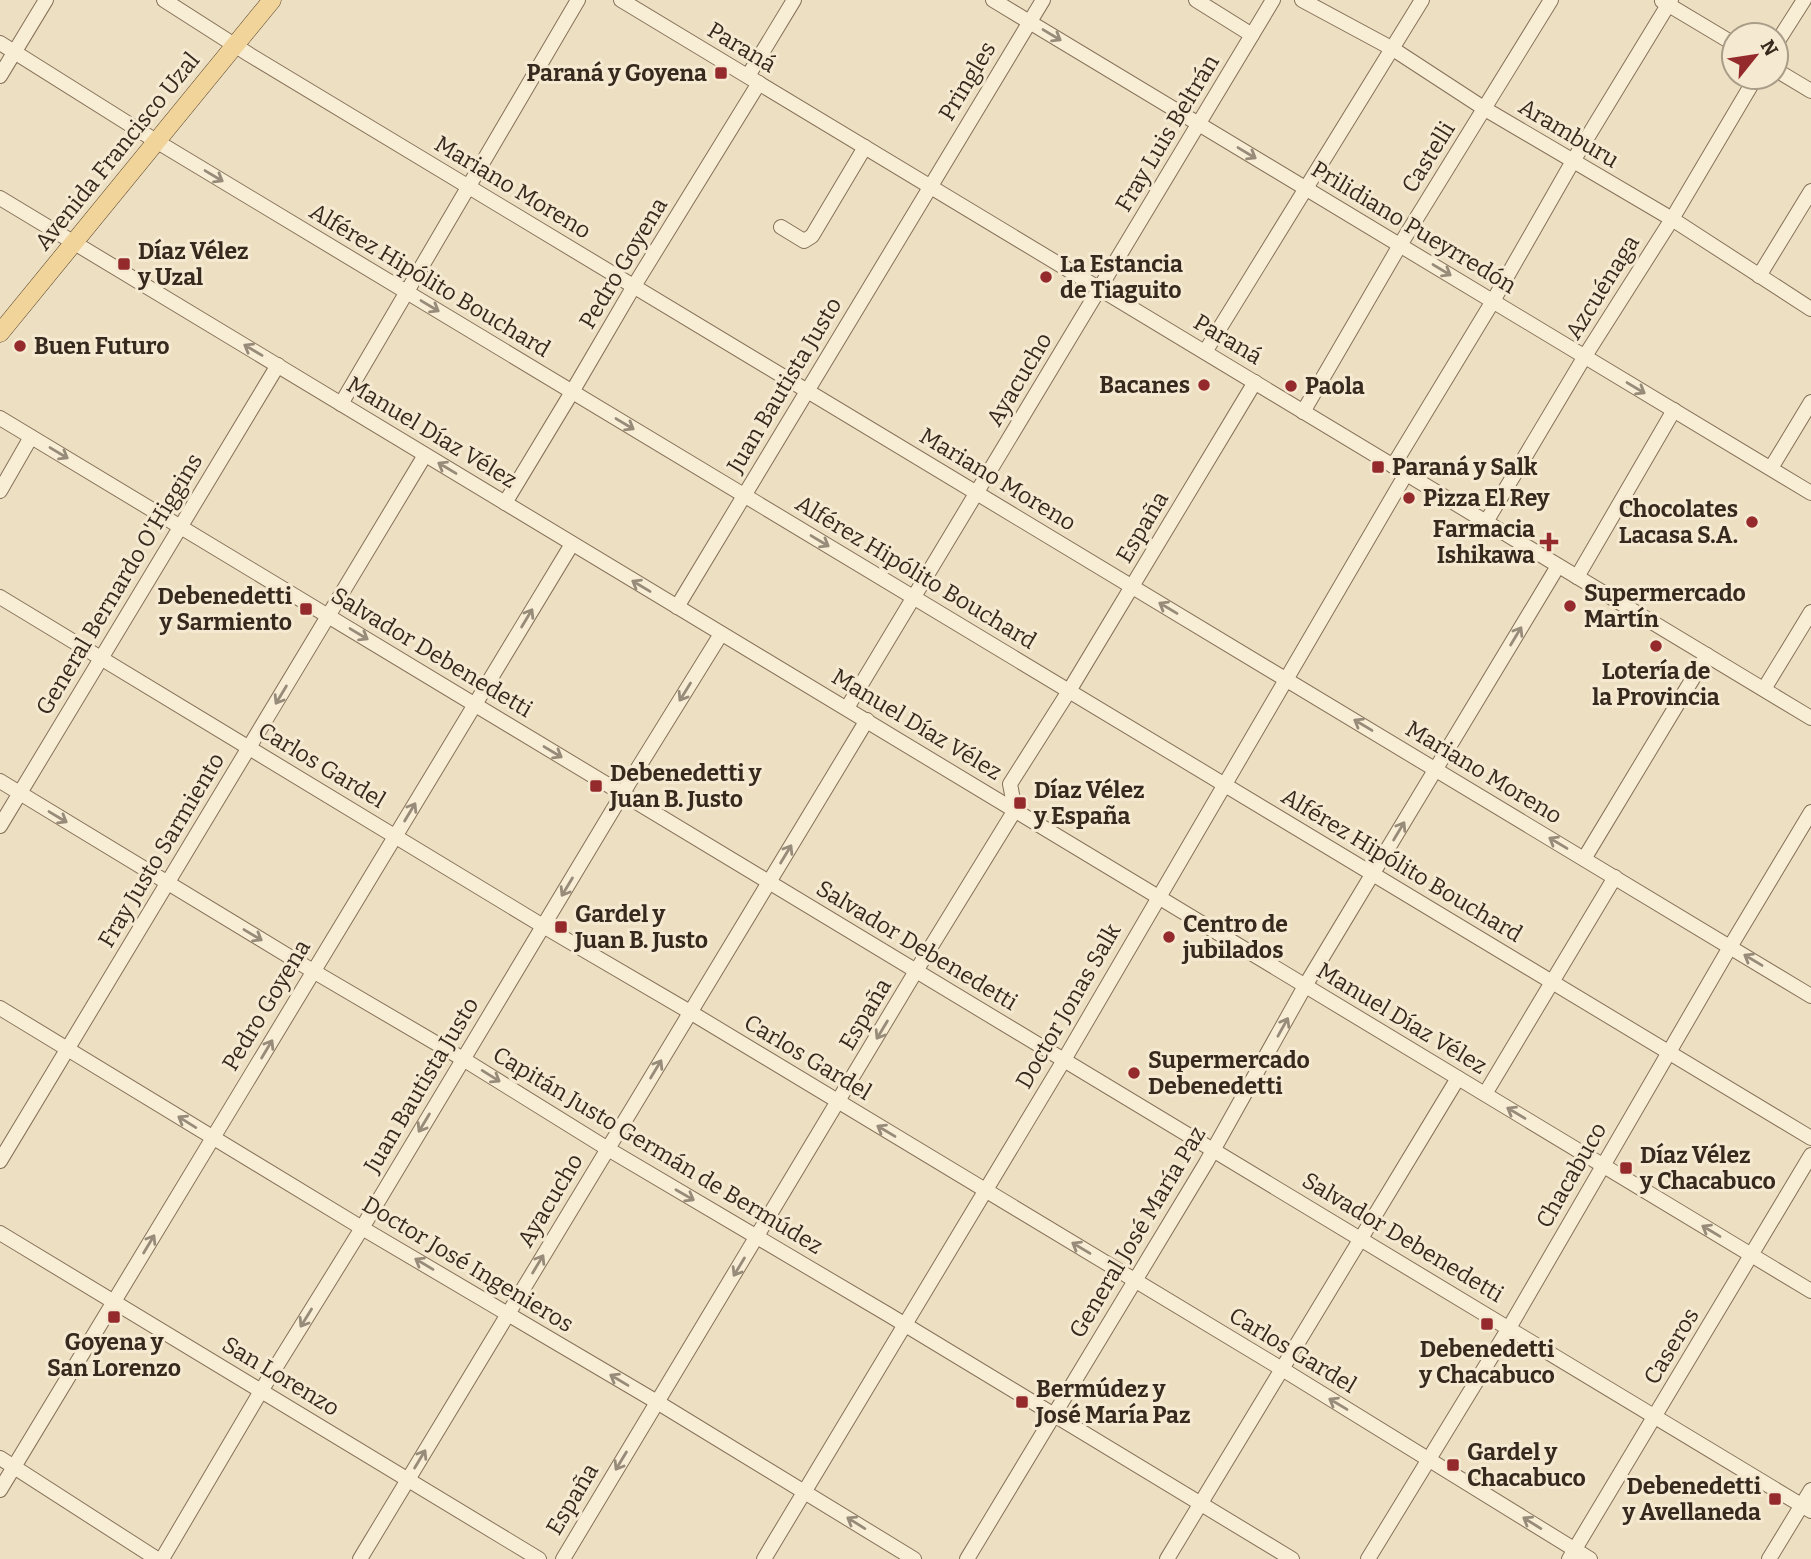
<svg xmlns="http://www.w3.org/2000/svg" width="1811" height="1559" viewBox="0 0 1811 1559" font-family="Bitter,serif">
<rect width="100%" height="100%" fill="#ede0c2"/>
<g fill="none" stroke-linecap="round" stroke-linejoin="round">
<!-- minor casing -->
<g stroke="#867159" stroke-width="16">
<g id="minor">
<polyline points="164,0 250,55 1811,996"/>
<polyline points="621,0 1811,718"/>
<polyline points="993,0 1811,493"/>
<polyline points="1196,0 1252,35"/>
<polyline points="1302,0 1393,49 1485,109 1672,219 1811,309"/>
<polyline points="1662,1 1734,44"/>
<polyline points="0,43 156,141 1811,1138"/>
<polyline points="1776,44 1804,0"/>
<polyline points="1776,70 1811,91"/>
<polyline points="0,76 46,0"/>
<polyline points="748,76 794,0"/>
<polyline points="0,198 1811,1291"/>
<polyline points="781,227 804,241 812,236 865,147"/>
<polyline points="1759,276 1811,191"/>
<polyline points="1205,352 1422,0"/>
<polyline points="341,404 578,0"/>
<polyline points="1303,412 1400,245 1551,0"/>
<polyline points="0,418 1811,1511"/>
<polyline points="1393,466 1493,301 1573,161 1671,0"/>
<polyline points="1771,468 1811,402"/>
<polyline points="0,491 31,437"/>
<polyline points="505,503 572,392 634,286 759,83"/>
<polyline points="1486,522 1585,356 1672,219 1756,77"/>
<polyline points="1577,577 1674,410"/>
<polyline points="0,597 543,926 690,1012 1282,1369 1590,1559"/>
<polyline points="677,607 1043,0"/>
<polyline points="1764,689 1811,612"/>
<polyline points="847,708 1273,0"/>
<polyline points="0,781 313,971 463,1059 608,1149 889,1315 1292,1559"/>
<polyline points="0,826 278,365"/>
<polyline points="1584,859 1707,655"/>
<polyline points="0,1008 362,1228 657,1402 914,1559"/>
<polyline points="1485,1094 1615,877"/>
<polyline points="0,1161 425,455"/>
<polyline points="0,1233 539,1559"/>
<polyline points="0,1458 157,1559"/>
<polyline points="0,1490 572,544"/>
<polyline points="162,1559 261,1391 362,1228 638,768 721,634"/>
<polyline points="360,1559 867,720"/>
<polyline points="563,1559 916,971 1015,810 1010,784 1069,691 1255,382"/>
<polyline points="764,1559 1064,1060 1406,474"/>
<polyline points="967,1559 1206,1163 1305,986 1558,566"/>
<polyline points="1167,1559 1458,1078"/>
<polyline points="1368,1559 1509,1328 1730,947 1811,812"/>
<polyline points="1569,1559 1811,1155"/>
<polyline points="1769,1559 1811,1490"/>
</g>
</g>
<!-- major casing -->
<g stroke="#543f2e" stroke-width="19">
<polyline id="major" points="0,333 272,0"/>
</g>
<!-- minor -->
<use href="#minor" stroke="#f8edd5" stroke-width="14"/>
<!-- major -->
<use href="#major" stroke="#f0d49a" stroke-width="18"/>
</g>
<!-- one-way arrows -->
<defs><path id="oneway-shaft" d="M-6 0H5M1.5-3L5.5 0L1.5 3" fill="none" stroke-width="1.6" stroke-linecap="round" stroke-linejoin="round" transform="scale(1.75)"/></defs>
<g stroke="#978b79">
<use href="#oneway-shaft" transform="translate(1052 35) rotate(31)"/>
<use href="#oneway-shaft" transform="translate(1247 153) rotate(31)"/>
<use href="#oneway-shaft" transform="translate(214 176) rotate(31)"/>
<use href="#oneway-shaft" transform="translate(1442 270) rotate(31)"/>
<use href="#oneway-shaft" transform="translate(430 306) rotate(31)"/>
<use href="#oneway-shaft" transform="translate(253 350) rotate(-149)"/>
<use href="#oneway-shaft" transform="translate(1636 388) rotate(31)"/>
<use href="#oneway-shaft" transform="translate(625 424) rotate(31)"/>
<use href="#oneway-shaft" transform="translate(59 453) rotate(31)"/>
<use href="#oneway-shaft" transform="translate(447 468) rotate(-149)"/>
<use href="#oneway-shaft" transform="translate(820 541) rotate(31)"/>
<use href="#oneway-shaft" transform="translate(641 586) rotate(-149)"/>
<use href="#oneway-shaft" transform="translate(1168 608) rotate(-149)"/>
<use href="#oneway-shaft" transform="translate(527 618) rotate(-59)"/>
<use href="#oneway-shaft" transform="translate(359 634) rotate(31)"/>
<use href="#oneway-shaft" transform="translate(1516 636) rotate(-59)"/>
<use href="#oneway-shaft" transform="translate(685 692) rotate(122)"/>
<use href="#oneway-shaft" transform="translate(281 695) rotate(121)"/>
<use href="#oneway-shaft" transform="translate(1363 725) rotate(-149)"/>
<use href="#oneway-shaft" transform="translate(553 752) rotate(31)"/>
<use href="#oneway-shaft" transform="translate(410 812) rotate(-59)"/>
<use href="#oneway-shaft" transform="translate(58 817) rotate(31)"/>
<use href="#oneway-shaft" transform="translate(1399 831) rotate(-59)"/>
<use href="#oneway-shaft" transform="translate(1558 843) rotate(-149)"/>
<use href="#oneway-shaft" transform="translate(786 854) rotate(-59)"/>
<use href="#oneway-shaft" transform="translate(567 887) rotate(121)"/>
<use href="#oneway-shaft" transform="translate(253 935) rotate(31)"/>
<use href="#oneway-shaft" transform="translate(1753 960) rotate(-149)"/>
<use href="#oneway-shaft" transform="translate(1283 1027) rotate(-61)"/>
<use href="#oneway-shaft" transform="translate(882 1030) rotate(121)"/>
<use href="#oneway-shaft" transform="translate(267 1049) rotate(-59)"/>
<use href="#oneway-shaft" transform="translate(656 1069) rotate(-59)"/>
<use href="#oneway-shaft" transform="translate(491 1076) rotate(32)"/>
<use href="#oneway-shaft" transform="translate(1516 1113) rotate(-149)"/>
<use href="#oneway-shaft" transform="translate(187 1122) rotate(-148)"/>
<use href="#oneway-shaft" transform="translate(424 1123) rotate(121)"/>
<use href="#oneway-shaft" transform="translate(886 1131) rotate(-149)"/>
<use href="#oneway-shaft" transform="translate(685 1195) rotate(30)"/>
<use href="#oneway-shaft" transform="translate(1711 1231) rotate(-149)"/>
<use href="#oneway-shaft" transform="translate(149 1244) rotate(-59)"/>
<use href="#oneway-shaft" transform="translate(1081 1248) rotate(-149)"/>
<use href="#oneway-shaft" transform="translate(424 1264) rotate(-149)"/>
<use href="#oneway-shaft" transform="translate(538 1264) rotate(-59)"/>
<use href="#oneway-shaft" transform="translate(739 1267) rotate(121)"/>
<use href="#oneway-shaft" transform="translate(306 1318) rotate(122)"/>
<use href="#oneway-shaft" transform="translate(619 1380) rotate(-149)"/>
<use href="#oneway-shaft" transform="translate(1338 1404) rotate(-149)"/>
<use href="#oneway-shaft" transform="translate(420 1459) rotate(-59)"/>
<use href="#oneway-shaft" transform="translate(621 1461) rotate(121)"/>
<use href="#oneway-shaft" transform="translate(856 1523) rotate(-148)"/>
<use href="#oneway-shaft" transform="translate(1532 1523) rotate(-148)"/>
</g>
<!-- markers -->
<g fill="#942a2c" stroke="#f5ead1" stroke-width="2.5">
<rect x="714" y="66" width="14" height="14" rx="3.5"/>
<rect x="117" y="257" width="14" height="14" rx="3.5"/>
<circle cx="1046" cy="277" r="7"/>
<circle cx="20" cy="346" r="7"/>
<circle cx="1204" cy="385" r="7"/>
<circle cx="1291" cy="386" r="7"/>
<rect x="1371" y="460" width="14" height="14" rx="3.5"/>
<circle cx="1409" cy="498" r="7"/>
<circle cx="1752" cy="522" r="7"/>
<path d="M1545.5 531.5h7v7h7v7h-7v7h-7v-7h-7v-7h7z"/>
<circle cx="1570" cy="606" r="7"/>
<rect x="299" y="602" width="14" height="14" rx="3.5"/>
<circle cx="1656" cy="646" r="7"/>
<rect x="589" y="779" width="14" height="14" rx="3.5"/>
<rect x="1013" y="796" width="14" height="14" rx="3.5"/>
<rect x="554" y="920" width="14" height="14" rx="3.5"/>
<circle cx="1169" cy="937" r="7"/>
<circle cx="1134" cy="1073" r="7"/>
<rect x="1619" y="1161" width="14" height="14" rx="3.5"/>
<rect x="107" y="1310" width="14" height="14" rx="3.5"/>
<rect x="1480" y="1317" width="14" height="14" rx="3.5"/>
<rect x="1015" y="1395" width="14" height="14" rx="3.5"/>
<rect x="1446" y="1458" width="14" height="14" rx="3.5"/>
<rect x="1768" y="1492" width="14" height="14" rx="3.5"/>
</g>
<g text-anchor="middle" stroke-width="6" stroke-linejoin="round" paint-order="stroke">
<!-- street labels -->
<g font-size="23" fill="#36291d" stroke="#f5ead1">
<text transform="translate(742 47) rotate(31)" y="8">Paraná</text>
<text transform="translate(967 81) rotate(-59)" y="8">Pringles</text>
<text transform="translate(1167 133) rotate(-59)" y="8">Fray Luis Beltrán</text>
<text transform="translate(1569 133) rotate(31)" y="8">Aramburu</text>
<text transform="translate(117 151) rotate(-51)" y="8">Avenida Francisco Uzal</text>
<text transform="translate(1428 157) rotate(-58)" y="8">Castelli</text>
<text transform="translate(513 187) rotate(31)" y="8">Mariano Moreno</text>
<text transform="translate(1414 227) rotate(31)" y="8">Prilidiano Pueyrredón</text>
<text transform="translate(623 263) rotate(-59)" y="8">Pedro Goyena</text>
<text transform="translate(430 280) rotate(31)" y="8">Alférez Hipólito Bouchard</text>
<text transform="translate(1602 287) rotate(-58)" y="8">Azcuénaga</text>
<text transform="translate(1228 339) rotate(31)" y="8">Paraná</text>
<text transform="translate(1019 379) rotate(-59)" y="8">Ayacucho</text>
<text transform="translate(784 385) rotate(-59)" y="8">Juan Bautista Justo</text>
<text transform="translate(432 432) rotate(31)" y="8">Manuel Díaz Vélez</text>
<text transform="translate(998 479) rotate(31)" y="8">Mariano Moreno</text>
<text transform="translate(1142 527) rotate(-59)" y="8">España</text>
<text transform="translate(916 572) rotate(31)" y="8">Alférez Hipólito Bouchard</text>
<text transform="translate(119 584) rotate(-59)" y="8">General Bernardo O'Higgins</text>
<text transform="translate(432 652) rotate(31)" y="8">Salvador Debenedetti</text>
<text transform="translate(917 724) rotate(31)" y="8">Manuel Díaz Vélez</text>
<text transform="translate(322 765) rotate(31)" y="8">Carlos Gardel</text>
<text transform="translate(1484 772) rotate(31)" y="8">Mariano Moreno</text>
<text transform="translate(161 850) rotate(-59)" y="8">Fray Justo Sarmiento</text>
<text transform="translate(1402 865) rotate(31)" y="8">Alférez Hipólito Bouchard</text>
<text transform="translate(917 945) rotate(31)" y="8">Salvador Debenedetti</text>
<text transform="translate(266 1005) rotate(-59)" y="8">Pedro Goyena</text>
<text transform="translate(1068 1006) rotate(-60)" y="8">Doctor Jonas Salk</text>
<text transform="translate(865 1014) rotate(-59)" y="8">España</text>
<text transform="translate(1402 1018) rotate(31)" y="8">Manuel Díaz Vélez</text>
<text transform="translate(808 1057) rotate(31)" y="8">Carlos Gardel</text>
<text transform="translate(421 1085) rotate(-59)" y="8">Juan Bautista Justo</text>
<text transform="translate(658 1150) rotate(31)" y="8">Capitán Justo Germán de Bermúdez</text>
<text transform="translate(1571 1175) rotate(-60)" y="8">Chacabuco</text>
<text transform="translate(550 1200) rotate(-59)" y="8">Ayacucho</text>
<text transform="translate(1137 1232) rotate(-59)" y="8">General José María Paz</text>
<text transform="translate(1403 1237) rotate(31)" y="8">Salvador Debenedetti</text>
<text transform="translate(468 1264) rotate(31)" y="8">Doctor José Ingenieros</text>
<text transform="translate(1671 1346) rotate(-59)" y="8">Caseros</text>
<text transform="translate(1293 1350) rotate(31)" y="8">Carlos Gardel</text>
<text transform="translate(281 1376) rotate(31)" y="8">San Lorenzo</text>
<text transform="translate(572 1499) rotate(-59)" y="8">España</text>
</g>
<!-- poi labels -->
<g font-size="23" font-weight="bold" fill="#36291d" stroke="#f5ead1" text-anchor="start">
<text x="707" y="81" text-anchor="end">Paraná y Goyena</text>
<text x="138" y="259">Díaz Vélez<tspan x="138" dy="26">y Uzal</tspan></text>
<text x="1060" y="272">La Estancia<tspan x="1060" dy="26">de Tiaguito</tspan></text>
<text x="34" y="354">Buen Futuro</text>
<text x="1190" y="393" text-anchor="end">Bacanes</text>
<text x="1305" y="394">Paola</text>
<text x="1392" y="475">Paraná y Salk</text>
<text x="1423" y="506">Pizza El Rey</text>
<text x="1738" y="517" text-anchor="end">Chocolates<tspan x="1738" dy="26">Lacasa S.A.</tspan></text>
<text x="1535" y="537" text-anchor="end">Farmacia<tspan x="1535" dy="26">Ishikawa</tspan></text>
<text x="1584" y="601">Supermercado<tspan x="1584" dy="26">Martín</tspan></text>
<text x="292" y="604" text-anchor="end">Debenedetti<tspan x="292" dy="26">y Sarmiento</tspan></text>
<text x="1656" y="679" text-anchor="middle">Lotería de<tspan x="1656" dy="26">la Provincia</tspan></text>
<text x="610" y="781">Debenedetti y<tspan x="610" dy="26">Juan B. Justo</tspan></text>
<text x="1034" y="798">Díaz Vélez<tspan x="1034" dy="26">y España</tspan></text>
<text x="575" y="922">Gardel y<tspan x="575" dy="26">Juan B. Justo</tspan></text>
<text x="1183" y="932">Centro de<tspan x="1183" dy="26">jubilados</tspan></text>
<text x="1148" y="1068">Supermercado<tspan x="1148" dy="26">Debenedetti</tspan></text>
<text x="1640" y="1163">Díaz Vélez<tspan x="1640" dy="26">y Chacabuco</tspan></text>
<text x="114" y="1350" text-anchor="middle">Goyena y<tspan x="114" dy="26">San Lorenzo</tspan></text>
<text x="1487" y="1357" text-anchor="middle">Debenedetti<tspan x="1487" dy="26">y Chacabuco</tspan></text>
<text x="1036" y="1397">Bermúdez y<tspan x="1036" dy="26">José María Paz</tspan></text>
<text x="1467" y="1460">Gardel y<tspan x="1467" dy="26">Chacabuco</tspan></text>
<text x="1761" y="1494" text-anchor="end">Debenedetti<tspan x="1761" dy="26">y Avellaneda</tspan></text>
</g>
</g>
<!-- north arrow -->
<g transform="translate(1755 56) rotate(60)"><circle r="33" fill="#f5ead1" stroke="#a99d89" stroke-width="2"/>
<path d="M0-5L12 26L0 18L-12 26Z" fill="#942a2c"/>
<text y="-10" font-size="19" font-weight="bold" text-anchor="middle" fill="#36291d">N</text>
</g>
</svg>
